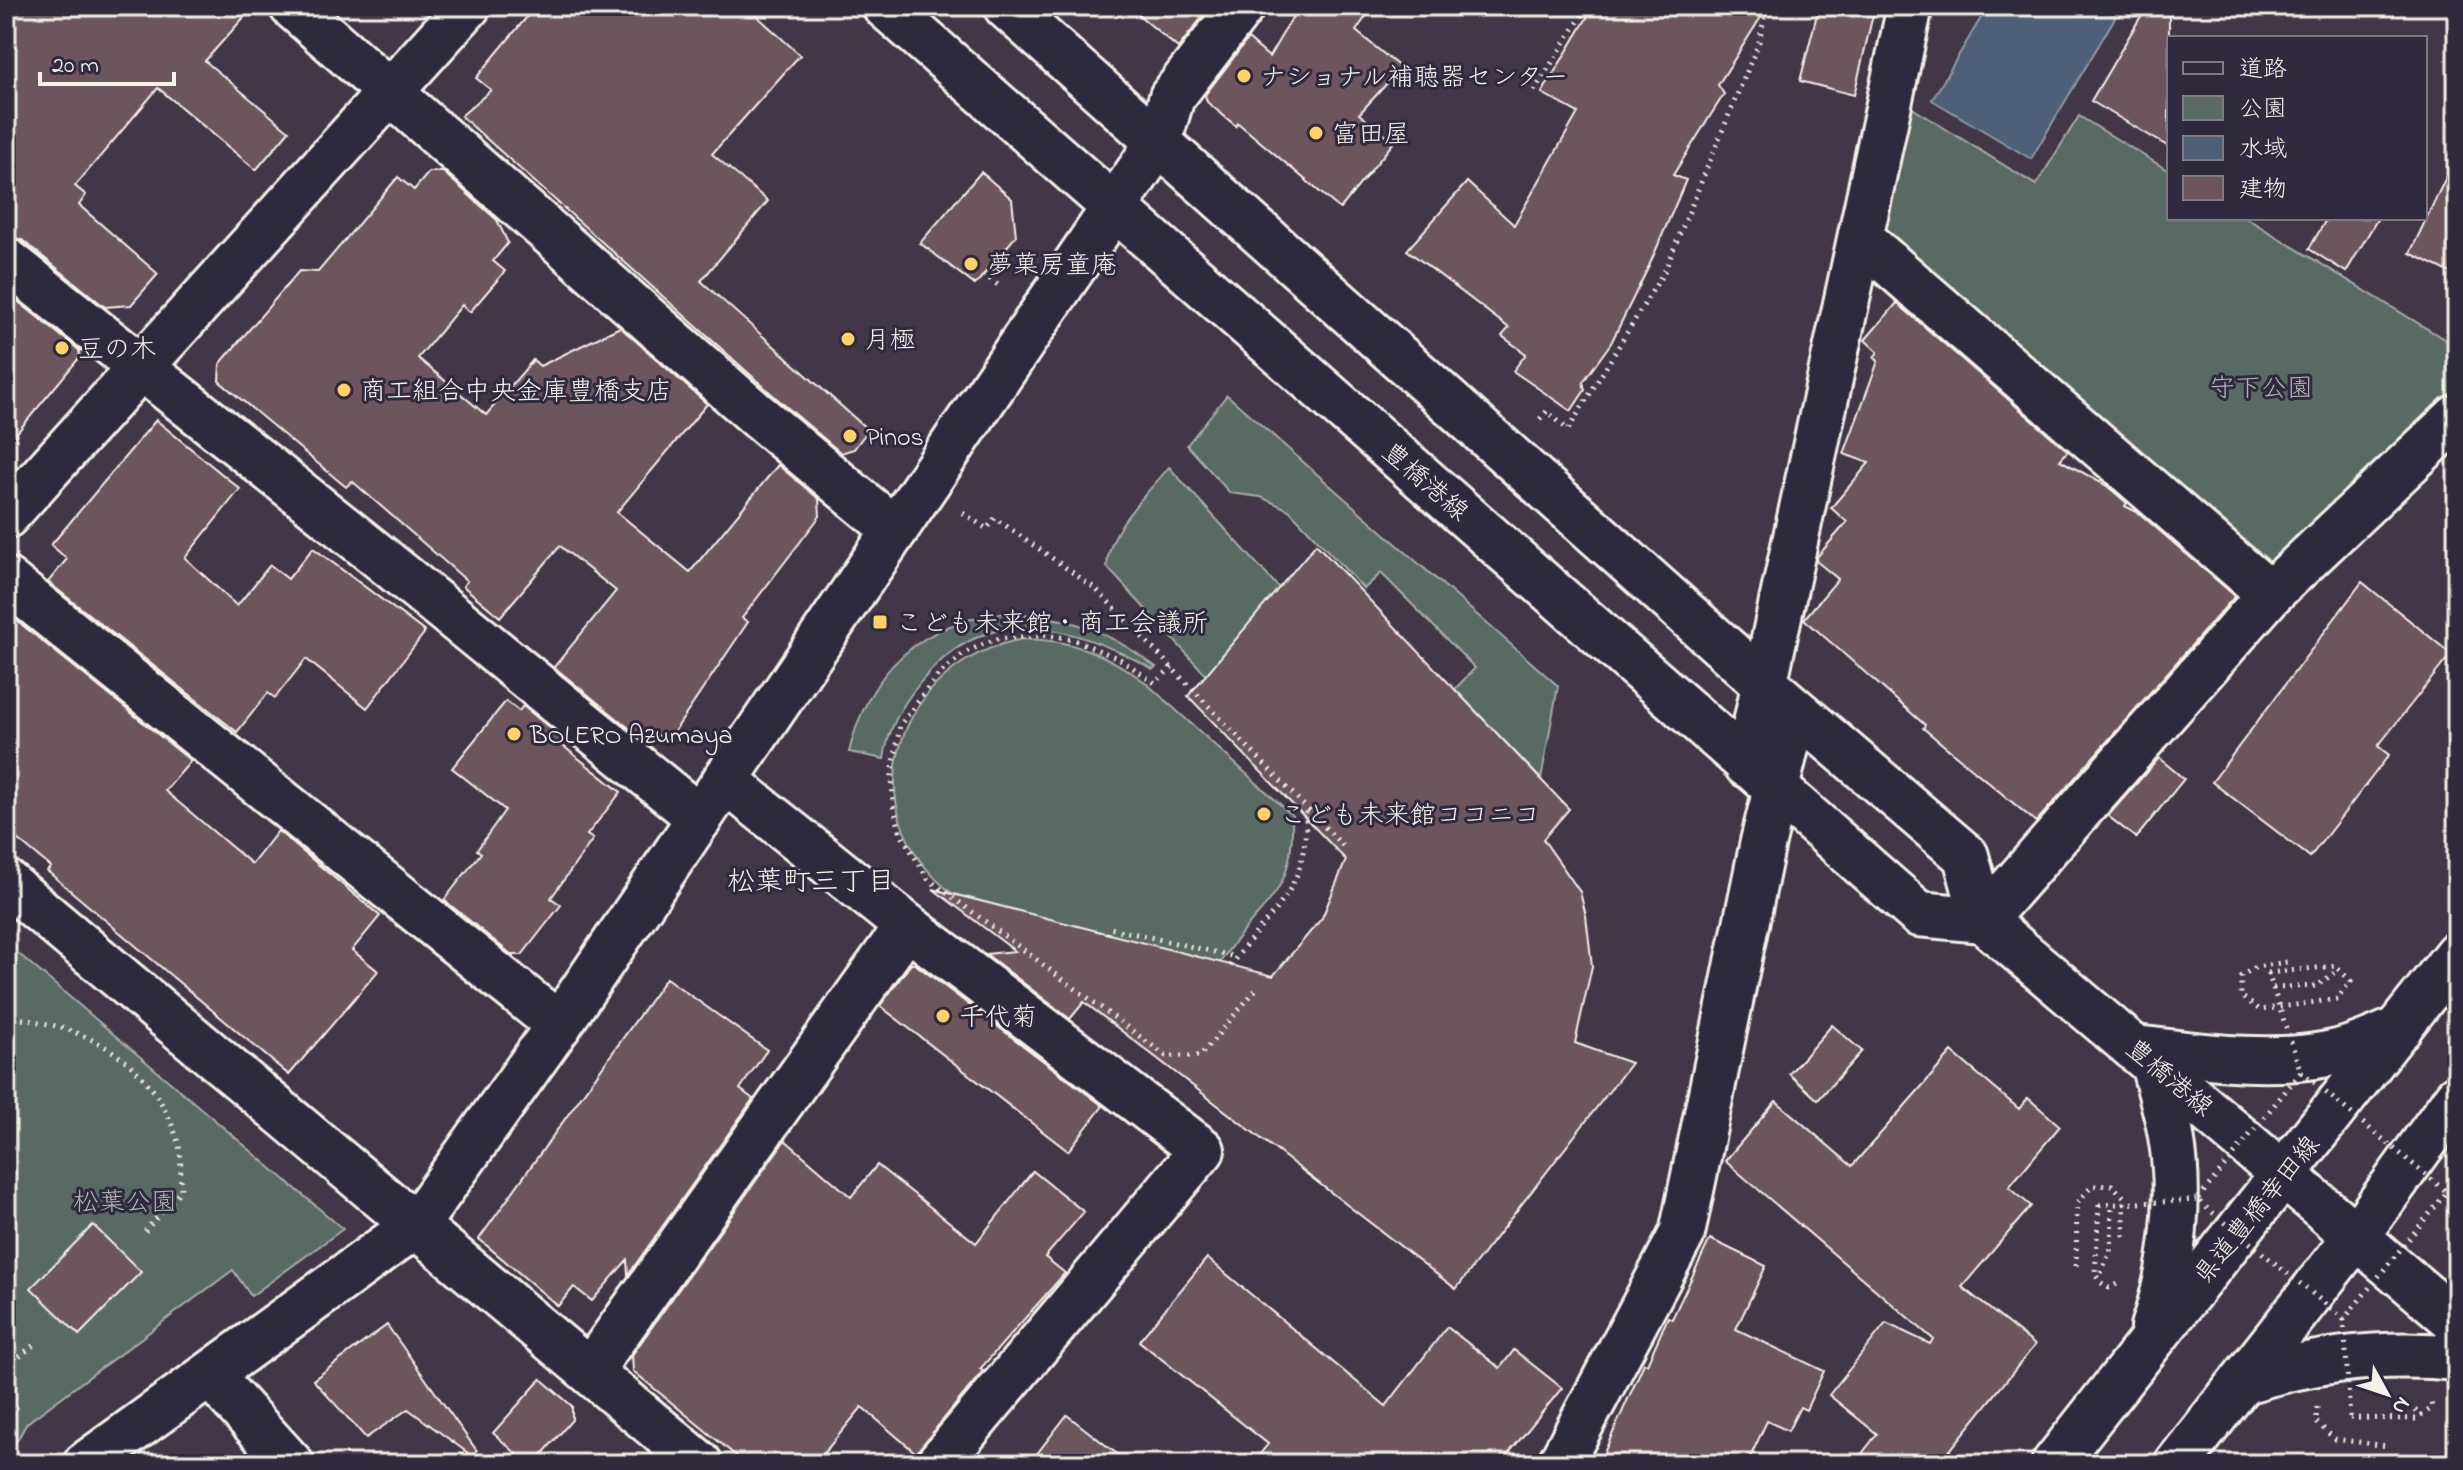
<svg xmlns="http://www.w3.org/2000/svg" width="2463" height="1470" viewBox="0 0 2463 1470" font-family="'Indie Flower','Klee One',sans-serif">
<rect width="100%" height="100%" fill="#413747"/>
<filter id="ink" filterUnits="userSpaceOnUse"><feTurbulence type="fractalNoise" baseFrequency=".0125" numOctaves="2"/><feDisplacementMap in="SourceGraphic" scale="16" xChannelSelector="R" yChannelSelector="G"/><feConvolveMatrix kernelMatrix="1 2 1 2 8 2 1 2 1" color-interpolation-filters="sRGB"/></filter>
<g filter="url(#ink)">
<!-- green -->
<g fill="#596b64" stroke="#a6aea6" stroke-width="2">
<polygon points="1909,106 2036,185 2079,116 2169,171 2169,218 2246,218 2457,347 2457,396 2279,566 2258,565 1876,237"/>
<polygon points="1227,395 1558,686 1541,779 1455,689 1475,668 1381,573 1364,589 1289,510 1261,497 1230,493 1187,445"/>
<path d="M1169,467L1279,588L1206,675L1107,567C1108,528 1145,497 1169,467Z"/>
<path d="M1005,613C1067,616 1106,629 1156,667L1153,669C1071,625 988,598 920,683C901,706 888,729 884,759L849,752C868,671 922,621 1005,613Z"/>
<path d="M1023,639C1071,639 1107,654 1145,682L1292,815C1295,903 1259,899 1220,963L953,894C846,812 897,662 1023,639Z"/>
<polygon points="6,943 343,1229 251,1296 233,1270 27,1423 6,1460"/>
</g>
<!-- water -->
<polygon fill="#4d6078" stroke="#909aa5" stroke-width="2" points="1988,6 2099,6 2116,16 2031,159 1932,100"/>
<!-- building -->
<g fill="#6c545d" stroke="#f4f1e8" stroke-width="2">
<polygon points="6,6 254,6 205,61 289,131 256,170 158,88 75,186 86,195 79,205 158,274 131,305 105,307 22,240 6,236"/>
<polygon points="536,6 746,6 800,55 712,154 768,201 701,281 868,430 854,449 841,453 782,403 461,116 491,90 476,78"/>
<polygon points="1128,6 1208,6 1210,7 1178,48"/>
<polygon points="1299,6 1373,6 1356,31 1401,68 1359,114 1394,142 1340,209 1238,123 1236,126 1207,102 1205,95 1248,39 1269,57"/>
<polygon points="1594,6 1768,6 1718,85 1724,94 1673,175 1686,180 1649,266 1611,343 1583,382 1585,390 1571,411 1513,371 1526,354 1502,336 1509,328 1407,250 1467,182 1514,225 1578,113 1542,93"/>
<polygon points="1819,6 1875,6 1854,95 1800,81"/>
<polygon points="2147,6 2169,6 2169,147 2091,101"/>
<polygon points="2457,154 2457,276 2410,253"/>
<polygon points="429,172 443,172 497,220 508,243 493,261 505,271 470,312 462,305 418,358 486,415 533,360 540,366 620,327 707,404 617,512 690,572 778,465 819,499 820,516 742,618 748,622 672,735 640,737 554,667 616,591 560,546 500,617 463,586 467,581 352,481 346,487 219,381 220,364 299,271 318,272 398,177 414,190"/>
<polygon points="981,172 1012,199 1016,236 975,285 920,243"/>
<polygon points="2327,218 2378,218 2346,272 2309,249"/>
<polygon points="6,292 79,350 80,357 6,446"/>
<polygon points="1897,303 2068,451 2060,460 2107,486 2127,503 2125,506 2139,513 2235,596 2036,822 1923,728 1925,725 1804,619 1838,579 1816,561 1817,557 1847,522 1831,508 1869,463 1844,454 1878,361 1874,357 1878,352 1865,340"/>
<polygon points="156,420 240,489 185,558 237,606 270,565 288,579 313,548 425,632 367,708 306,659 275,698 268,693 237,732 48,582 67,559 51,545"/>
<polygon points="1316,544 1569,809 1543,839 1580,892 1586,916 1592,966 1575,1043 1631,1063 1456,1289 1084,1002 1070,1019 986,954 1015,951 933,889 1273,976 1322,918 1346,860 1188,696"/>
<polygon points="2362,582 2451,654 2378,746 2389,755 2310,857 2212,782"/>
<polygon points="6,612 191,761 165,791 252,864 278,831 380,916 352,950 378,971 289,1075 47,871 51,867 6,830"/>
<polygon points="506,701 519,711 523,706 566,741 558,742 621,792 587,835 593,839 551,898 561,905 522,955 512,955 444,900 481,853 477,850 505,810 452,768"/>
<polygon points="2159,758 2184,779 2136,838 2108,816"/>
<polygon points="911,964 915,964 1103,1106 1068,1151 880,1006"/>
<polygon points="666,978 767,1050 740,1089 753,1099 628,1275 627,1260 592,1301 574,1287 558,1306 479,1239"/>
<polygon points="1832,1025 1862,1051 1818,1100 1789,1074"/>
<polygon points="1952,1052 2019,1109 2028,1098 2060,1126 2009,1187 2031,1206 1962,1287 2035,1345 1939,1464 1854,1464 1877,1434 1829,1395 1886,1323 1930,1344 1933,1339 1725,1161 1776,1101 1852,1166"/>
<polygon points="785,1140 851,1197 877,1165 976,1243 1033,1171 1084,1212 1045,1257 1065,1273 980,1369 983,1371 916,1453 862,1407 815,1464 746,1464 633,1371 632,1355"/>
<polygon points="93,1225 141,1272 79,1335 31,1288"/>
<polygon points="1710,1239 1766,1266 1736,1329 1824,1371 1806,1410 1800,1407 1788,1431 1767,1421 1747,1464 1599,1464 1644,1363 1647,1364 1668,1317 1672,1319"/>
<polygon points="1207,1258 1386,1406 1447,1327 1500,1368 1514,1350 1562,1388 1500,1464 1252,1464 1268,1444 1139,1341"/>
<polygon points="387,1325 477,1451 472,1456 408,1409 366,1438 313,1380"/>
<polygon points="541,1379 572,1406 572,1420 534,1464 528,1464 493,1433"/>
<polygon points="1067,1415 1130,1464 1029,1464"/>
</g>
<g fill="none" stroke-linecap="round" stroke-linejoin="round">
<!-- minor casing -->
<g stroke="#f4f1e8" stroke-width="50">
<g id="minor">
<polyline points="292,6 757,415 895,530"/>
<polyline points="1861,239 2270,594"/>
<polyline points="6,260 366,546 700,818"/>
<polyline points="6,516 468,6"/>
<polyline points="6,580 559,1025"/>
<polyline points="1747,765 1910,6"/>
<polyline points="725,780 907,926 1202,1150 938,1464"/>
<polyline points="6,882 700,1464"/>
<polyline points="1983,920 2270,594 2457,417"/>
<polyline points="590,1371 907,926"/>
<polyline points="210,1375 291,1464"/>
<polyline points="86,1464 416,1225 559,1025 1115,206 1158,143 1172,97 1242,6"/>
<polyline points="1560,1464 1682,1234 1763,842 1795,711"/>
</g>
</g>
<!-- major casing -->
<g stroke="#f4f1e8" stroke-width="50">
<g id="major">
<polyline points="885,6 1919,914 1983,920 2457,1322"/>
<polyline points="1006,6 1766,685 1966,856 1983,920"/>
<path d="M2135,1048C2198,1055 2265,1066 2328,1054C2353,1050 2376,1038 2399,1029"/>
<path d="M2153,1327C2173,1270 2182,1197 2171,1136C2167,1112 2159,1087 2153,1063"/>
<path d="M2244,1381C2313,1359 2385,1351 2457,1358"/>
<polyline points="2054,1464 2457,954"/>
<polyline points="2177,1464 2357,1235 2457,1097"/>
</g>
</g>
<!-- path -->
<g stroke="#f4f1e8" stroke-width="5" stroke-dasharray="2 6" stroke-linecap="butt">
<polyline points="1534,91 1588,6"/>
<polyline points="983,274 1002,288"/>
<polyline points="1540,419 1547,411 1568,430 1665,270 1759,42 1767,6"/>
<polyline points="963,513 987,529 995,518 1096,589 1344,847"/>
<polyline points="1172,667 1155,683 1120,659 1072,639 1048,635 995,639 966,652 938,675 900,725 892,775 893,806 901,834 928,879 1166,1056 1200,1056 1258,987"/>
<polyline points="1108,934 1110,928 1236,957"/>
<path d="M1230,966C1275,903 1308,895 1306,809"/>
<polyline points="2268,973 2335,966 2351,981 2337,999 2260,1010 2241,996 2241,976 2256,967 2287,962"/>
<polyline points="2273,988 2317,986 2334,973"/>
<path d="M6,1017C87,1025 156,1061 179,1146C182,1159 180,1176 181,1190L145,1231"/>
<polyline points="2447,1192 2457,1190"/>
<polyline points="2099,1205 2095,1274 2100,1282 2109,1288 2117,1284"/>
<polyline points="2076,1266 2077,1203 2092,1186 2112,1185 2124,1197 2124,1240"/>
<polyline points="2101,1273 2111,1248 2112,1204"/>
<polyline points="6,1364 11,1364 37,1342"/>
<polyline points="2401,1403 2420,1413"/>
<polyline points="2317,1407 2316,1422 2335,1439 2388,1446"/>
<polyline points="2350,1418 2417,1419 2432,1408 2431,1402"/>
</g>
<!-- minor -->
<use href="#minor" stroke="#2f2a3d" stroke-width="44"/>
<!-- major -->
<use href="#major" stroke="#2f2a3d" stroke-width="44"/>
<!-- path-bridge -->
<g stroke="#f4f1e8" stroke-width="5" stroke-dasharray="2 6" stroke-linecap="butt">
<polyline points="2268,973 2301,1072"/>
<polygon points="2301,1072 2447,1192 2344,1319 2197,1200"/>
<polyline points="2099,1205 2197,1200"/>
<polyline points="2344,1319 2350,1418"/>
</g>
</g>
</g>
<!-- markers -->
<g fill="#ffd166" stroke="#2f2a3d" stroke-width="3">
<circle cx="1244" cy="76" r="8"/>
<circle cx="1316" cy="133" r="8"/>
<circle cx="971" cy="264" r="8"/>
<circle cx="848" cy="339" r="8"/>
<circle cx="62" cy="348" r="8"/>
<circle cx="344" cy="390" r="8"/>
<circle cx="850" cy="436" r="8"/>
<rect x="872" y="614" width="16" height="16" rx="4"/>
<circle cx="514" cy="734" r="8"/>
<circle cx="1264" cy="814" r="8"/>
<circle cx="943" cy="1016" r="8"/>
</g>
<g text-anchor="middle" stroke-width="6" stroke-linejoin="round" paint-order="stroke">
<!-- poi labels -->
<g font-size="26" fill="#f4f1e8" stroke="#2f2a3d" text-anchor="start">
<text x="1260" y="85">ナショナル補聴器センター</text>
<text x="1332" y="142">富田屋</text>
<text x="987" y="273">夢菓房童庵</text>
<text x="864" y="348">月極</text>
<text x="78" y="357">豆の木</text>
<text x="360" y="399">商工組合中央金庫豊橋支店</text>
<text x="866" y="445">Pinos</text>
<text x="896" y="631">こども未来館・商工会議所</text>
<text x="530" y="743">BOLERO Azumaya</text>
<text x="1280" y="823">こども未来館ココニコ</text>
<text x="959" y="1025">千代菊</text>
</g>
<!-- park labels -->
<g font-size="26" fill="#aeb5ad" stroke="#2f2a3d">
<text x="2261" y="396">守下公園</text>
<text x="125" y="1210">松葉公園</text>
</g>
<!-- street labels -->
<g font-size="26" fill="#f4f1e8" stroke="#2f2a3d">
<text transform="translate(1426 481) rotate(41)" y="9">豊橋港線</text>
<text transform="translate(2170 1077) rotate(40)" y="9">豊橋港線</text>
<text transform="translate(2256 1209) rotate(-51)" y="9">県道豊橋幸田線</text>
</g>
<!-- neighbourhood labels -->
<g font-size="28" fill="#f4f1e8" stroke="#2f2a3d">
<text x="811" y="890">松葉町三丁目</text>
</g>
</g>
<!-- margin -->
<rect width="2463" height="1470" fill="none" stroke="#2f2a3d" stroke-width="32"/>
<rect x="16" y="16" width="2431" height="1438" fill="none" stroke="#f4f1e8" stroke-width="3" filter="url(#ink)"/>
<!-- legend -->
<rect x="2167" y="36" width="260" height="184" fill="#2f2a3d" stroke="#7e7a81" stroke-width="2"/>
<rect x="2183" y="62" width="40" height="12" fill="#2f2a3d" stroke="#7e7a81" stroke-width="2"/>
<text x="2239" y="76" font-size="24" fill="#f4f1e8">道路</text>
<rect x="2183" y="96" width="40" height="24" fill="#596b64" stroke="#7e7a81" stroke-width="2"/>
<text x="2239" y="116" font-size="24" fill="#f4f1e8">公園</text>
<rect x="2183" y="136" width="40" height="24" fill="#4d6078" stroke="#7e7a81" stroke-width="2"/>
<text x="2239" y="156" font-size="24" fill="#f4f1e8">水域</text>
<rect x="2183" y="176" width="40" height="24" fill="#6c545d" stroke="#7e7a81" stroke-width="2"/>
<text x="2239" y="196" font-size="24" fill="#f4f1e8">建物</text>
<!-- north arrow -->
<g transform="translate(2387 1394) rotate(130)" stroke="#2f2a3d" stroke-width="6" paint-order="stroke">
<path d="M0-6L14 30L0 20L-14 30Z" fill="#f4f1e8"/>
<text y="-12" font-size="22" font-weight="bold" text-anchor="middle" fill="#f4f1e8">N</text>
</g>
<!-- scale -->
<path d="M40 72v12h134v-12" fill="none" stroke="#f4f1e8" stroke-width="4"/>
<text x="52" y="72" font-size="24" fill="#f4f1e8" stroke="#2f2a3d" stroke-width="6" paint-order="stroke">20 m</text>
</svg>
